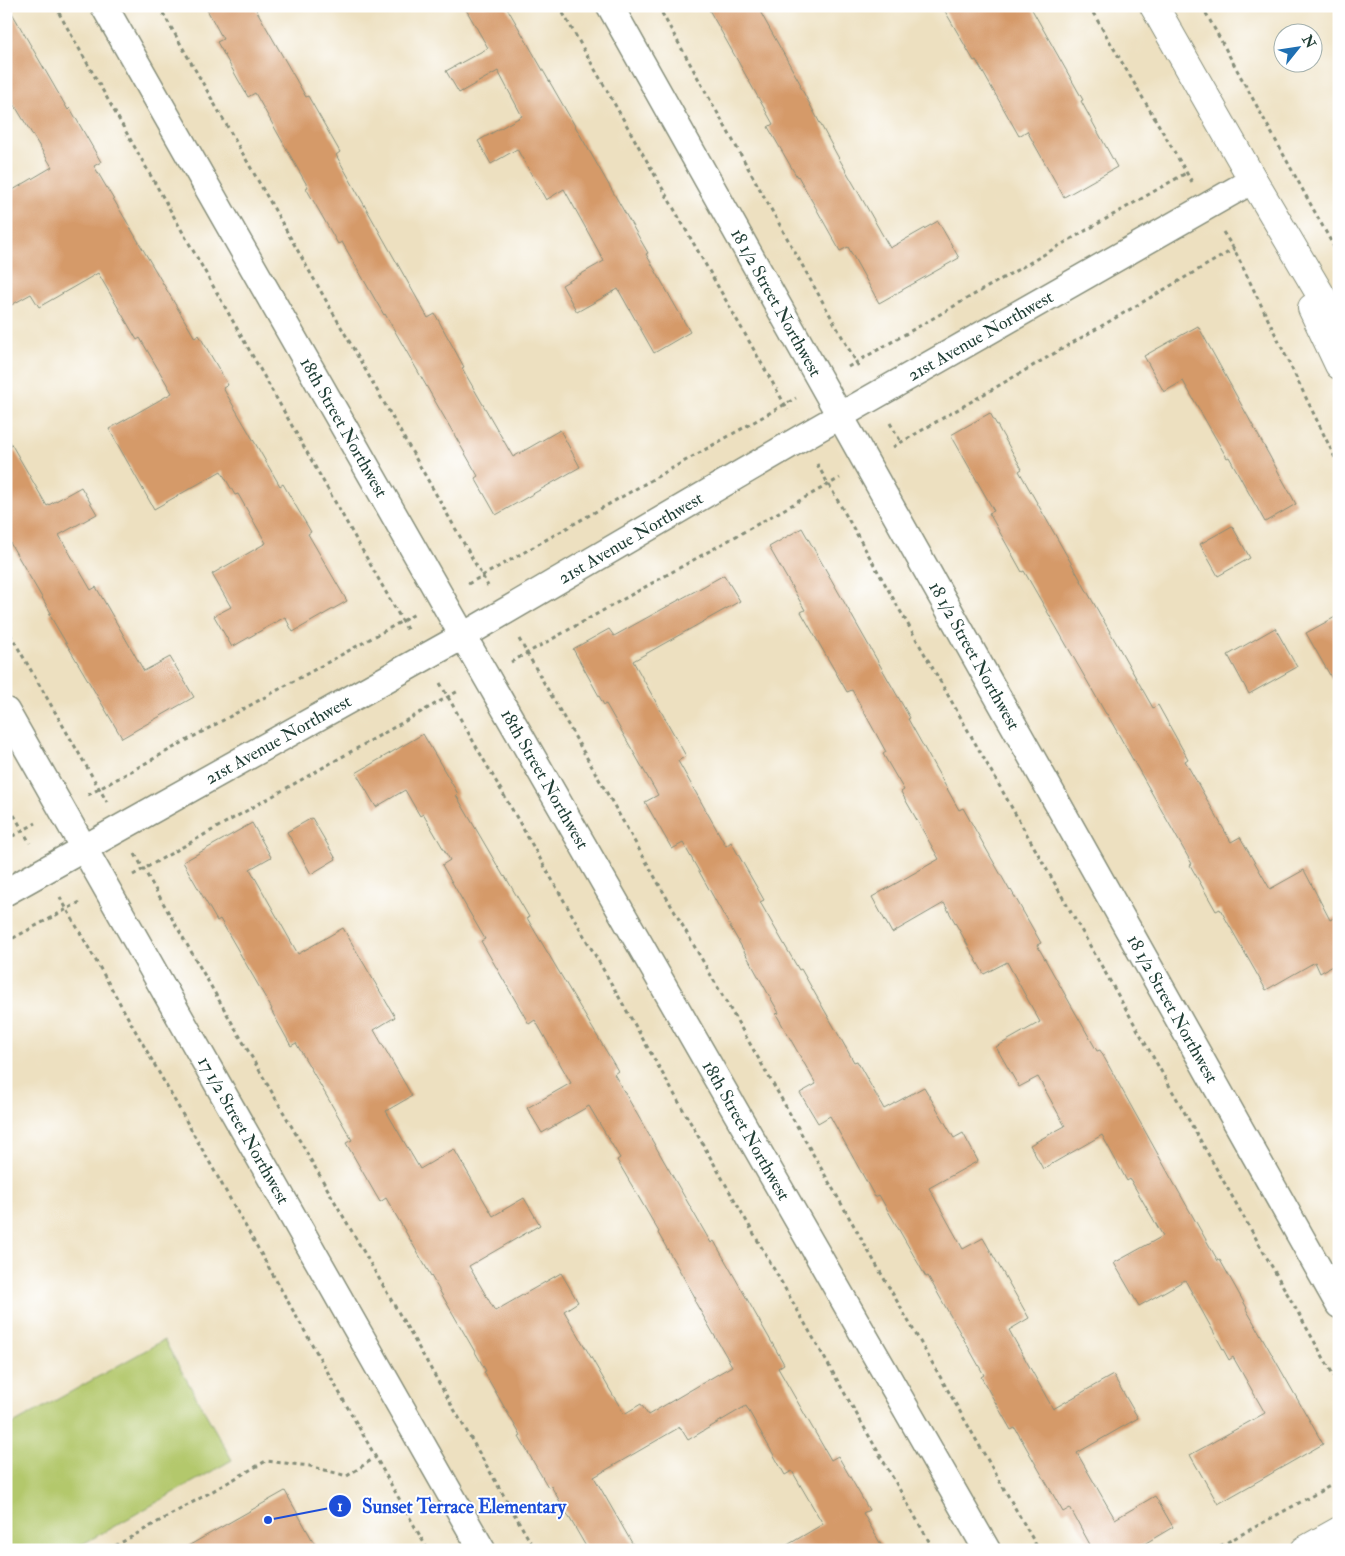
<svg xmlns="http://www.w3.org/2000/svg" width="1345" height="1556" viewBox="0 0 1345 1556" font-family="'IM FELL Double Pica',serif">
<rect width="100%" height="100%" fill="#fff"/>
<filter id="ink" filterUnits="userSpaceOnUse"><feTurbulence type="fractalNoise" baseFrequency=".02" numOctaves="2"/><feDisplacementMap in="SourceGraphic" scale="10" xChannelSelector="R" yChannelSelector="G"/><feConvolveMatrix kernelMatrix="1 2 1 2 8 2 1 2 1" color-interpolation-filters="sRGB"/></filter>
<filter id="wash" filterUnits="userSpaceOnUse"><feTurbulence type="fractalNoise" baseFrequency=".0096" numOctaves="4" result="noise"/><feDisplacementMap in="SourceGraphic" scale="20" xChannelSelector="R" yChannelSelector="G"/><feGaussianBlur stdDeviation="1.12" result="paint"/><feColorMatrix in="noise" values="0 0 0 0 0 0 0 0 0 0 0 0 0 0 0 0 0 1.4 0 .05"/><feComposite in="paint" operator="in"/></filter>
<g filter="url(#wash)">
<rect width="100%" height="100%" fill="#ede0c0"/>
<!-- green -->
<polygon fill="#b3c86c" stroke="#698250" points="164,1340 232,1460 72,1550 6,1550 6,1428"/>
<g id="blocks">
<!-- building -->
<g fill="#d59a69">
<polygon points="6,6 8,6 68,110 70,108 101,162 94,166 195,338 199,335 228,385 223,388 280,486 283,484 311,532 308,534 347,601 293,632 285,617 232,647 214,616 231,607 212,574 266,543 238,494 235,495 221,471 154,509 109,429 172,393 140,338 137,340 98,273 39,307 31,294 6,308 6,194 52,167 6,91"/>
<polygon points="205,6 254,6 306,97 308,96 340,152 336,155 428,318 435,314 464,367 462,368 513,457 560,430 580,467 496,515 475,478 478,476 385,314 384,315 342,242 338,244 306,188 308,187 255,93 248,97 217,42 223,39"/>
<polygon points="464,6 506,6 648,253 646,254 690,332 654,353 618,289 577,312 562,285 604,261 564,189 546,200 517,149 491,164 478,141 522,116 498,71 459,93 446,71 488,48"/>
<polygon points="707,6 757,6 801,85 800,86 837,155 890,248 938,221 959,258 879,303 848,247 840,251 798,176 797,177 768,127 773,124"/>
<polygon points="942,6 1030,6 1083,100 1081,101 1117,167 1064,197 1027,131 1019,136 976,60 974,61"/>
<polygon points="1198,326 1296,504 1265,522 1229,457 1227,458 1183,381 1164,392 1144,356"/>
<polygon points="990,413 1022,469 1019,471 1153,708 1158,705 1188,759 1185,761 1231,842 1240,837 1270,889 1304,870 1330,920 1339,915 1339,962 1320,973 1315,962 1266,990 1220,909 1216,911 1190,865 1192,864 1107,714 1106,714 1024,571 1022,572 989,513 994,511 951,435"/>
<polygon points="6,435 47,506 81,487 97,514 59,535 91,590 96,587 144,671 170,657 194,697 122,738 49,614 51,613 6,536"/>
<polygon points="1232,526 1250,558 1218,576 1200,544"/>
<polygon points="802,528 910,718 908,719 959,810 963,808 1010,891 1011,890 1041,943 1037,945 1097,1051 1100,1050 1171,1178 1218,1261 1220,1260 1247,1308 1246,1309 1323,1444 1218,1504 1190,1455 1265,1413 1233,1357 1229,1360 1185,1280 1139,1306 1114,1263 1163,1236 1130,1179 1127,1181 1102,1135 1043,1169 1030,1145 1065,1126 1038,1077 1019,1087 996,1047 1040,1022 1007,962 984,974 944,903 892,933 872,897 939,859 901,792 904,790 883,754 886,752 852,690 847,692 801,612 805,610 769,547"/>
<polygon points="724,575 740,601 633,661 686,756 678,761 726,846 731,842 764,900 760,902 799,970 801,969 854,1062 857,1061 884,1109 924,1087 954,1138 963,1133 978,1161 929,1188 963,1249 983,1238 1029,1318 1009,1330 1053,1409 1113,1375 1138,1418 1077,1453 1115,1519 1155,1496 1173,1527 1134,1550 1093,1550 1070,1508 1063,1512 1015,1428 1011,1430 981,1377 984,1375 928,1276 926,1277 879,1195 875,1197 830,1116 818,1123 800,1093 816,1084 776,1014 779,1013 683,843 672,849 645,802 658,795 606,704 604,705 573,649 609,629 614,636"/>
<polygon points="1339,615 1339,691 1306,633"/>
<polygon points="1275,628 1297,667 1249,694 1228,655"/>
<polygon points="423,734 458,794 456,795 504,877 505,876 529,917 527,918 618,1071 614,1074 711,1243 714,1241 784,1364 778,1368 831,1460 838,1456 869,1510 863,1513 884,1550 779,1550 823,1524 792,1471 785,1475 746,1406 688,1440 680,1427 594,1477 636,1550 588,1550 551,1486 548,1487 519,1437 521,1436 484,1372 486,1371 386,1198 380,1202 346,1143 352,1140 296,1043 291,1046 271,1010 272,1009 220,919 217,921 183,862 252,823 271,857 250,869 298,954 343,928 395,1017 374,1030 412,1096 386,1111 420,1169 454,1149 493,1216 524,1198 540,1225 469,1266 495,1311 561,1273 578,1302 564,1311 624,1414 641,1404 648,1415 732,1366 694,1300 696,1299 658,1233 659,1232 617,1160 620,1158 589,1106 542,1133 527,1108 571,1083 535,1020 529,1024 481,941 485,939 442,865 450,860 423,814 420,816 405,790 376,807 356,773"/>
<polygon points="312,818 336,859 311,874 287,832"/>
<polygon points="285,1491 318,1550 181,1550"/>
</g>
</g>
</g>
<g filter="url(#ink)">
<use href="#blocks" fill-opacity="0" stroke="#868e7a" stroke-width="1"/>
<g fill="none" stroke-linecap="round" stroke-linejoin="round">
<!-- minor casing -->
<g stroke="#868e7a" stroke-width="29">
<g id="minor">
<path id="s1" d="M104,6L463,636L987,1550"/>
<path id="s2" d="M610,6L1339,1305"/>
<path id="s3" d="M6,711L482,1550"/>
<path id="s4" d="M6,892L463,636L803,437L1253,180"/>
</g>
</g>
<!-- tertiary casing -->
<g stroke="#868e7a" stroke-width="30">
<polyline id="tertiary" points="1305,1550 1339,1531"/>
</g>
<!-- secondary casing -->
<g stroke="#868e7a" stroke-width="30">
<g id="secondary">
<polyline points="1154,6 1253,180 1339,326"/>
<polyline points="1312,308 1339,365"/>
</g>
</g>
<!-- path -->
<g stroke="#868e7a" stroke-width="3" stroke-dasharray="4 4" stroke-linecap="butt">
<polyline points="55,6 409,633"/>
<polyline points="159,6 488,586"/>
<polyline points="559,6 788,410"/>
<polyline points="658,6 860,369"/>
<polyline points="1089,6 1192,182"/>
<polyline points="1202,6 1339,256"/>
<polyline points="1223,232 1234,249 1339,466"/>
<polyline points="848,367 1186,173"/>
<polyline points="890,423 901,442"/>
<polyline points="893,447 1234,249"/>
<polyline points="817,464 1339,1385"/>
<polyline points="468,584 796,398"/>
<polyline points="6,627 107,802"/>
<polyline points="519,639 1039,1550"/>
<polyline points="511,662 840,478"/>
<polyline points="440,683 934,1550"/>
<polyline points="88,795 415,614"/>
<polyline points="6,801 30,843"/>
<polyline points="6,840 36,823"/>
<polyline points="135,854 535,1550"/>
<polyline points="133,875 460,690"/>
<polyline points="60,897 428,1550"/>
<polyline points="6,942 80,902"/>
<polyline points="108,1550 266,1461 310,1466 347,1476 376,1457"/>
<polyline points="1213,1550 1339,1481"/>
</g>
<!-- minor -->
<use href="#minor" stroke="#fff" stroke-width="26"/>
<!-- tertiary -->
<use href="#tertiary" stroke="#fff" stroke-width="28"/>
<!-- secondary -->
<use href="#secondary" stroke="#fff" stroke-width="28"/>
</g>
</g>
<g text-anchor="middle" stroke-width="4" stroke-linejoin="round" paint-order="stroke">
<!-- street labels -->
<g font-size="18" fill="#1f3d34" stroke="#fff">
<text dy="6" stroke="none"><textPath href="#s2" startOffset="340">18 1/2 Street Northwest</textPath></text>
<text dy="6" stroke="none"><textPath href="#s4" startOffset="1122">21st Avenue Northwest</textPath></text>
<text dy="6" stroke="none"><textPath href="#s1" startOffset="485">18th Street Northwest</textPath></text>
<text dy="6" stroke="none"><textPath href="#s4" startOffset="718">21st Avenue Northwest</textPath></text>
<text dy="6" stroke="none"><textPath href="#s2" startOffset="745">18 1/2 Street Northwest</textPath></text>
<text dy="6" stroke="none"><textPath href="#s4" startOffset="312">21st Avenue Northwest</textPath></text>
<text dy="6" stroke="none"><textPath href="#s1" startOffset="890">18th Street Northwest</textPath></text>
<text dy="6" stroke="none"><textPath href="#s2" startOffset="1150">18 1/2 Street Northwest</textPath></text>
<text dy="6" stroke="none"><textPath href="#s3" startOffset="482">17 1/2 Street Northwest</textPath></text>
<text dy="6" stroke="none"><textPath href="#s1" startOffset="1295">18th Street Northwest</textPath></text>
</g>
</g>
<!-- callouts -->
<path fill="none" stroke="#1d4ed8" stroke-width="2" d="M268 1520L340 1506"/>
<g fill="#1d4ed8" stroke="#fff" stroke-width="2">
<circle cx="268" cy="1520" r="5"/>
<circle cx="340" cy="1506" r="12"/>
</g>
<g font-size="15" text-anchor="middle" font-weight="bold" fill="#fff">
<text x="340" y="1511">1</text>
</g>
<g font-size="19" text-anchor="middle" font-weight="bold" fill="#1d4ed8" stroke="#fff" stroke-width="4" stroke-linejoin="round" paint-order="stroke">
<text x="464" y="1513">Sunset Terrace Elementary</text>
</g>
<!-- margin -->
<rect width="1345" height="1556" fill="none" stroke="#fff" stroke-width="25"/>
<!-- north arrow -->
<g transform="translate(1298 48) rotate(60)"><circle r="24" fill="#ffffff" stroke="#a5b1ae"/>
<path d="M0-4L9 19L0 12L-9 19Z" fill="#1f6fb2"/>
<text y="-8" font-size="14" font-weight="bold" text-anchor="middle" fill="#1f3d34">N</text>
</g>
</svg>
